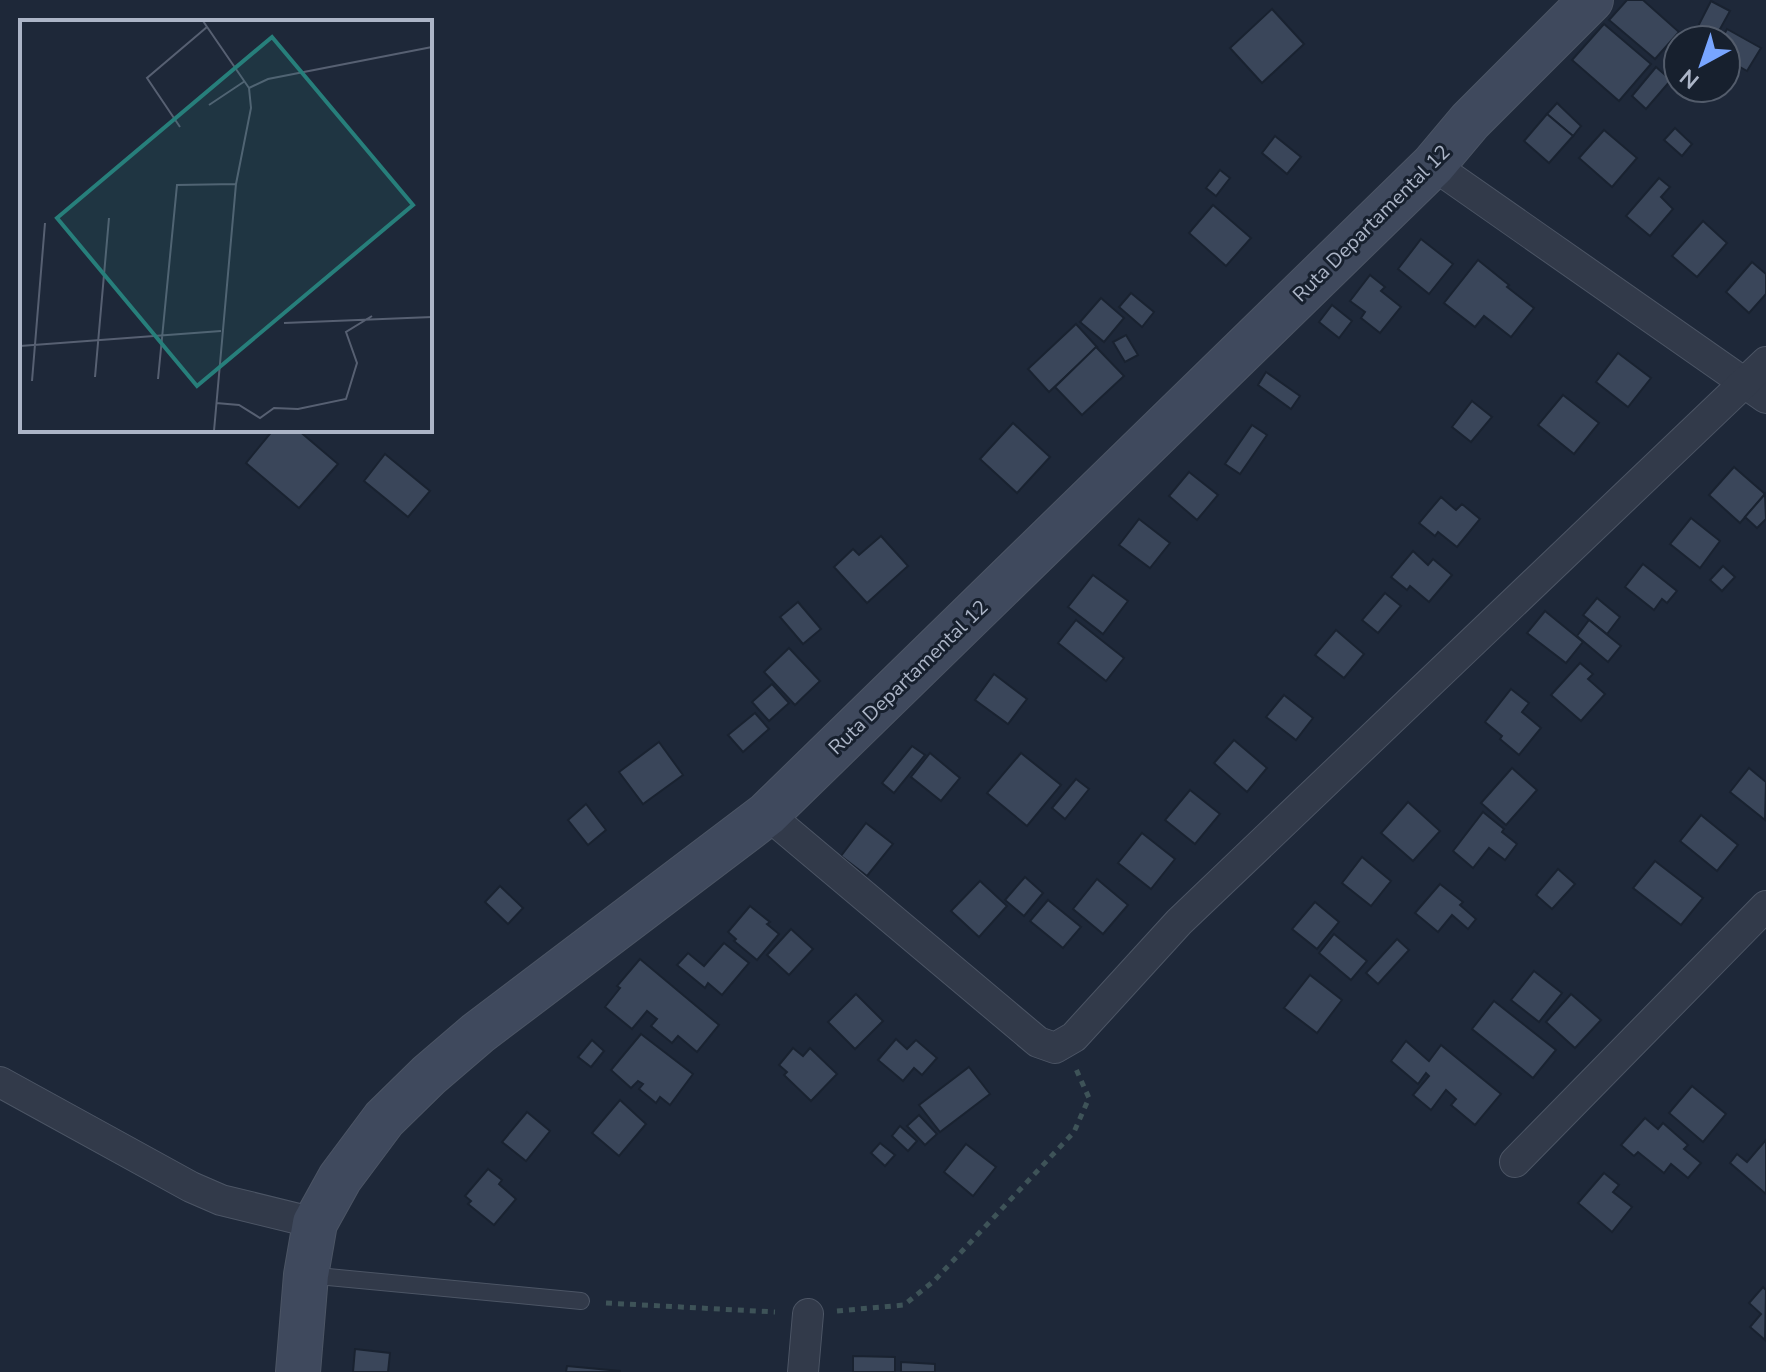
<svg xmlns="http://www.w3.org/2000/svg" width="1766" height="1372" viewBox="0 0 1766 1372" font-family="'Nunito Sans',sans-serif">
<rect width="100%" height="100%" fill="#1e2839"/>
<!-- building -->
<g fill="#3a465a" stroke="#192230" stroke-width="2">
<polygon points="1627,0 1643,0 1679,32 1655,59 1609,20"/>
<polygon points="1711,1 1730,11 1714,40 1691,40"/>
<polygon points="1272,9 1304,44 1262,83 1230,48"/>
<polygon points="1604,24 1651,64 1619,101 1572,60"/>
<polygon points="1727,29 1761,48 1747,71 1726,59 1726,40 1721,40"/>
<polygon points="1656,67 1671,80 1646,109 1632,96"/>
<polygon points="1557,103 1581,126 1573,136 1547,114"/>
<polygon points="1547,114 1573,136 1549,163 1524,141"/>
<polygon points="1675,128 1692,144 1682,156 1664,140"/>
<polygon points="1604,130 1637,158 1612,187 1579,158"/>
<polygon points="1275,136 1301,157 1287,174 1262,153"/>
<polygon points="1220,170 1230,178 1216,196 1206,188"/>
<polygon points="1659,178 1670,187 1661,197 1673,209 1650,236 1626,216"/>
<polygon points="1213,205 1251,238 1226,266 1189,233"/>
<polygon points="1703,221 1727,243 1697,277 1672,256"/>
<polygon points="1421,239 1453,264 1429,294 1398,269"/>
<polygon points="1478,260 1509,285 1507,287 1534,308 1511,337 1484,316 1475,327 1444,303"/>
<polygon points="1752,262 1766,274 1766,294 1749,313 1726,292"/>
<polygon points="1370,275 1385,287 1381,291 1401,307 1380,333 1361,318 1365,312 1350,301"/>
<polygon points="1131,293 1154,312 1142,327 1119,307"/>
<polygon points="1101,298 1124,318 1104,342 1080,322"/>
<polygon points="1332,305 1352,321 1339,338 1319,322"/>
<polygon points="1076,324 1097,347 1049,392 1028,369"/>
<polygon points="1126,335 1138,355 1125,362 1113,342"/>
<polygon points="1096,347 1124,376 1082,415 1055,387"/>
<polygon points="1618,353 1651,378 1628,407 1596,382"/>
<polygon points="1266,372 1300,396 1291,409 1258,385"/>
<polygon points="1563,395 1599,423 1574,454 1538,425"/>
<polygon points="1472,401 1492,417 1471,442 1452,427"/>
<polygon points="1013,423 1050,457 1017,493 980,459"/>
<polygon points="1252,425 1267,435 1240,474 1225,464"/>
<polygon points="273,430 298,430 338,464 299,508 246,463"/>
<polygon points="385,454 430,491 408,517 364,481"/>
<polygon points="1734,467 1765,494 1740,523 1709,495"/>
<polygon points="1189,472 1218,495 1197,520 1169,496"/>
<polygon points="1765,494 1766,519 1757,528 1745,517"/>
<polygon points="1441,497 1456,510 1462,504 1480,519 1457,547 1438,532 1435,536 1419,523"/>
<polygon points="1691,518 1720,541 1700,568 1670,544"/>
<polygon points="1139,519 1170,543 1150,568 1119,545"/>
<polygon points="881,536 908,566 867,603 834,567 853,549 859,555"/>
<polygon points="1413,551 1428,565 1433,559 1452,575 1429,602 1410,586 1407,590 1391,577"/>
<polygon points="1643,564 1677,591 1667,603 1662,599 1654,610 1625,587"/>
<polygon points="1723,566 1735,577 1722,591 1710,580"/>
<polygon points="1093,575 1128,601 1103,634 1068,607"/>
<polygon points="1385,593 1401,606 1378,633 1362,620"/>
<polygon points="1597,598 1620,617 1607,634 1583,615"/>
<polygon points="798,602 821,629 803,644 780,617"/>
<polygon points="1545,611 1583,642 1566,663 1527,633"/>
<polygon points="1076,620 1124,658 1106,681 1058,643"/>
<polygon points="1589,620 1621,646 1608,662 1577,636"/>
<polygon points="1336,630 1364,654 1344,678 1315,655"/>
<polygon points="789,648 820,681 795,705 764,672"/>
<polygon points="1580,663 1593,674 1588,679 1605,694 1581,721 1551,695"/>
<polygon points="994,674 1027,699 1008,724 975,700"/>
<polygon points="772,684 789,703 769,721 752,702"/>
<polygon points="1511,689 1529,703 1522,712 1541,728 1519,755 1500,739 1502,736 1485,722"/>
<polygon points="1284,695 1313,718 1296,740 1266,717"/>
<polygon points="755,713 769,729 743,752 728,735"/>
<polygon points="1234,740 1267,768 1247,792 1214,763"/>
<polygon points="659,742 683,775 643,804 619,772"/>
<polygon points="912,746 925,755 894,793 882,783"/>
<polygon points="930,753 960,778 941,801 911,777"/>
<polygon points="1021,753 1061,785 1027,826 987,793"/>
<polygon points="1512,768 1537,790 1506,825 1481,803"/>
<polygon points="1749,768 1766,782 1765,820 1730,792"/>
<polygon points="1076,779 1089,789 1065,819 1052,808"/>
<polygon points="1190,790 1220,814 1195,844 1165,820"/>
<polygon points="1408,802 1440,831 1413,861 1381,833"/>
<polygon points="586,804 606,830 588,845 568,820"/>
<polygon points="1483,812 1504,829 1502,832 1517,844 1505,860 1489,848 1473,868 1453,851"/>
<polygon points="1701,815 1738,845 1717,871 1680,841"/>
<polygon points="866,823 893,844 867,876 841,856"/>
<polygon points="1142,833 1175,859 1151,889 1118,863"/>
<polygon points="1362,857 1391,881 1371,906 1342,883"/>
<polygon points="1655,861 1703,898 1681,925 1633,888"/>
<polygon points="1558,869 1575,884 1552,909 1536,895"/>
<polygon points="1025,877 1043,893 1024,916 1005,900"/>
<polygon points="1097,879 1128,905 1103,934 1073,909"/>
<polygon points="980,881 1007,906 979,937 951,911"/>
<polygon points="1440,884 1463,902 1460,905 1476,919 1468,929 1452,915 1438,932 1415,913"/>
<polygon points="500,886 523,908 508,924 485,902"/>
<polygon points="1048,900 1081,927 1063,948 1030,921"/>
<polygon points="1315,902 1339,922 1317,949 1292,929"/>
<polygon points="750,906 770,922 767,924 779,934 757,960 734,941 736,939 728,932"/>
<polygon points="791,929 813,949 789,975 767,955"/>
<polygon points="1334,934 1367,961 1351,980 1319,953"/>
<polygon points="1397,939 1409,950 1378,984 1366,973"/>
<polygon points="724,943 749,963 722,995 708,983 705,988 677,965 688,953 704,966"/>
<polygon points="640,959 719,1025 697,1052 678,1036 672,1043 651,1026 657,1019 647,1011 632,1029 605,1007 620,988 617,986"/>
<polygon points="1534,971 1562,993 1539,1022 1511,1000"/>
<polygon points="1310,975 1342,1000 1317,1033 1284,1008"/>
<polygon points="856,994 883,1021 855,1049 828,1022"/>
<polygon points="1571,994 1601,1020 1575,1048 1546,1022"/>
<polygon points="1494,1001 1556,1050 1533,1078 1472,1029"/>
<polygon points="641,1034 693,1074 670,1105 660,1097 656,1103 639,1089 643,1084 638,1081 631,1088 611,1070"/>
<polygon points="896,1039 907,1049 916,1040 937,1058 922,1075 914,1068 903,1081 878,1060"/>
<polygon points="592,1040 604,1051 591,1067 578,1057"/>
<polygon points="1406,1041 1429,1061 1441,1045 1501,1094 1475,1125 1451,1105 1456,1099 1446,1090 1431,1110 1413,1095 1429,1076 1426,1073 1418,1084 1391,1061"/>
<polygon points="793,1048 803,1056 810,1048 837,1074 811,1101 784,1075 787,1072 779,1065"/>
<polygon points="969,1067 990,1094 940,1132 919,1105"/>
<polygon points="1692,1086 1726,1114 1703,1142 1669,1113"/>
<polygon points="620,1100 646,1124 619,1156 592,1133"/>
<polygon points="527,1112 550,1131 526,1161 502,1142"/>
<polygon points="919,1115 937,1134 925,1145 907,1126"/>
<polygon points="1645,1118 1658,1129 1663,1123 1688,1145 1684,1149 1701,1163 1688,1178 1671,1164 1664,1173 1638,1152 1634,1156 1621,1145"/>
<polygon points="900,1126 917,1141 908,1151 892,1136"/>
<polygon points="1766,1140 1766,1194 1730,1163 1737,1154 1747,1162"/>
<polygon points="880,1143 895,1155 885,1166 871,1153"/>
<polygon points="966,1144 996,1167 973,1196 944,1172"/>
<polygon points="488,1169 502,1180 499,1184 516,1199 494,1225 468,1204 471,1201 465,1196"/>
<polygon points="1604,1173 1619,1185 1613,1192 1632,1207 1612,1232 1578,1203"/>
<polygon points="1763,1287 1766,1290 1765,1340 1750,1327 1761,1314 1749,1303"/>
<polygon points="355,1349 390,1353 388,1372 353,1372"/>
<polygon points="853,1356 895,1357 895,1372 853,1372"/>
<polygon points="901,1362 935,1364 935,1372 901,1372"/>
<polygon points="567,1366 620,1371 620,1372 566,1372"/>
</g>
<g fill="none" stroke-linecap="round" stroke-linejoin="round">
<!-- lane casing -->
<g stroke="#4c5565" stroke-width="18">
<polyline id="lane" points="307,1275 581,1301"/>
</g>
<!-- street casing -->
<g stroke="#4c5565" stroke-width="32">
<g id="street">
<polyline points="1433,165 1766,398"/>
<polyline points="767,814 1038,1042 1055,1048 1074,1037 1179,922 1766,362"/>
<polyline points="0,1082 191,1187 221,1200 315,1223"/>
<polyline points="1515,1162 1766,906"/>
<polyline points="803,1372 808,1314"/>
</g>
</g>
<!-- secondary casing -->
<g stroke="#4c5565" stroke-width="46">
<polyline id="secondary" points="298,1372 306,1275 315,1223 340,1178 384,1119 429,1075 478,1033 767,814 1433,165 1470,121 1591,0"/>
</g>
<!-- path -->
<g stroke="#3e5358" stroke-width="5" stroke-dasharray="6 6" stroke-linecap="butt">
<polyline points="606,1303 775,1312"/>
<polyline points="837,1311 904,1305 934,1281 1074,1132 1089,1098 1076,1069"/>
</g>
<!-- lane -->
<use href="#lane" stroke="#323a4a" stroke-width="16"/>
<!-- street -->
<use href="#street" stroke="#323a4a" stroke-width="30"/>
<!-- secondary -->
<use href="#secondary" stroke="#3f495d" stroke-width="44"/>
</g>
<g text-anchor="middle" stroke-width="6" stroke-linejoin="round" paint-order="stroke">
<!-- street labels -->
<g font-size="20" fill="#acb5c7" stroke="#17202e">
<text transform="translate(1371 223) rotate(-45)" y="7">Ruta Departamental 12</text>
<text transform="translate(908 677) rotate(-44)" y="7">Ruta Departamental 12</text>
</g>
</g>
<!-- overview -->
<g transform="translate(20 20)">
<rect width="412" height="412" fill="#1e2839"/>
<path fill="none" stroke="#576072" stroke-width="2" d="M183,1L229,68L231,88L216,164L194,411M229,68L248,59L412,27M189,85L225,61M160,107L127,58L187,7M264,303L412,297M0,326L201,311M75,357L89,198M138,359L157,165L216,164M12,361L25,203M196,383L219,385L240,398L254,388L278,389L326,379L337,343L326,312L352,296"/>
<path fill="#277f7b" fill-opacity="0.15" stroke="#277f7b" stroke-width="4" d="M252,17L393,185L177,366L37,198Z"/>
<rect width="412" height="412" fill="none" stroke="#acb5c7" stroke-width="4"/>
</g>
<!-- north arrow -->
<g transform="translate(1702 64) rotate(220)"><circle r="38" fill="#17202e" stroke="#535c6b" stroke-width="2"/>
<path d="M0-6L14 30L0 20L-14 30Z" fill="#78a5ff"/>
<text y="-12" font-size="22" font-weight="bold" text-anchor="middle" fill="#acb5c7">N</text>
</g>
</svg>
